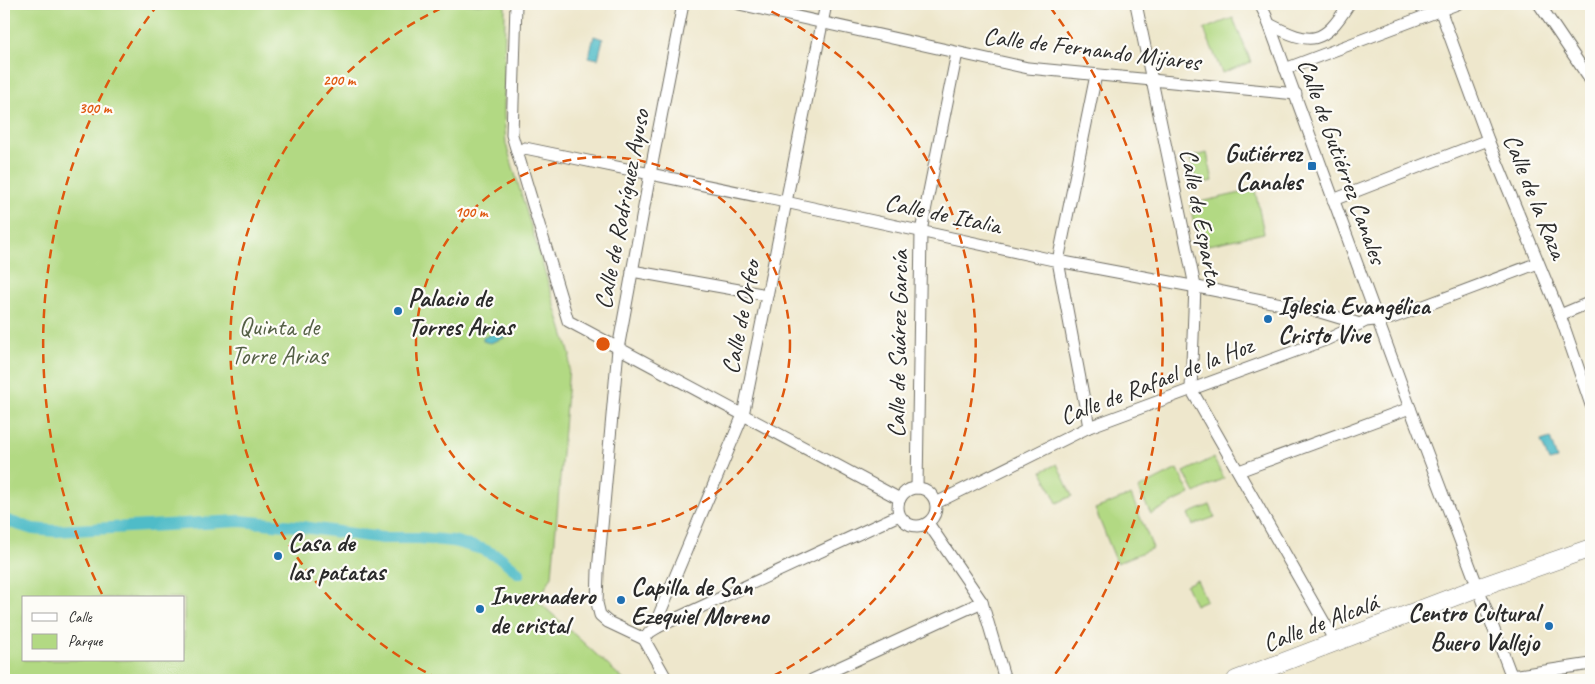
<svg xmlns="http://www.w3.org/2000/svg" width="1595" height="684" viewBox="0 0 1595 684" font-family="Caveat,sans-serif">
<rect width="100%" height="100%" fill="#fdfcf7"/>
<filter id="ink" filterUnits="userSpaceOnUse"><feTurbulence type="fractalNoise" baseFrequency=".02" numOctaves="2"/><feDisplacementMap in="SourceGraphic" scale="10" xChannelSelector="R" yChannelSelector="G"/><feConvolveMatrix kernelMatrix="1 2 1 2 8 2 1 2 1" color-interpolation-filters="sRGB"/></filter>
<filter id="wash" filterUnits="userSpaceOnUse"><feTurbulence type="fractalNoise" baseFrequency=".0096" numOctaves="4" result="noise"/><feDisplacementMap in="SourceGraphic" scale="20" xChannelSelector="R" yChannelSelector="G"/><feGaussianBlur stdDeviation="1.12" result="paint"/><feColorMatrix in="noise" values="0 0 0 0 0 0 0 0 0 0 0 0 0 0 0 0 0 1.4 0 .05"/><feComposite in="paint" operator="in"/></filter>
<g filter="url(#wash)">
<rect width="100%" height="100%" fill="#eee7cc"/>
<!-- green -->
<g fill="#b2d983" stroke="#6e8257" fill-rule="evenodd">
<path d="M5,4H505L504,115L506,144L570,355L552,576L538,601L624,680H4V7ZM24,598H184V660H24Z"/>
<polygon points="1233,18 1251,62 1222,73 1204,29"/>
<polygon points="1207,153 1213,181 1196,184 1190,157"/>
<polygon points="1255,190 1264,233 1199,247 1190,204"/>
<polygon points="1213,458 1224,478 1195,493 1184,472"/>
<polygon points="1057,464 1072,496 1057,503 1042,471"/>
<polygon points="1177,469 1190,494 1151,514 1138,489"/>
<polygon points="1131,495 1153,548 1117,563 1095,509"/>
<polygon points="1210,505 1215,517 1193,525 1188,514"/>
<polygon points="1197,580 1206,600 1195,605 1186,585"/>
</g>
<!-- water -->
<g fill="#4fbcc8" stroke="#3d747a">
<polygon points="594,36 603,39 598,59 589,57"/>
<polygon points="498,329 504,332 504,338 490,343 483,341 483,338 490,335"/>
<polygon points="1550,438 1557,459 1549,461 1541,441"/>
</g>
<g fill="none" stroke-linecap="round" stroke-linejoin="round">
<!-- canal -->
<polyline stroke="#4fbcc8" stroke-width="12" points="4,520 33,529 55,531 240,521 295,526 382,538 419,538 453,541 482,549 501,558 519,573"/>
</g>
</g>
<g filter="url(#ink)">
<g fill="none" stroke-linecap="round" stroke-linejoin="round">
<!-- street casing -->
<g stroke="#6f6d63" stroke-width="13">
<g id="street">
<polyline points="516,4 512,135 568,321 900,499"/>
<polyline points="739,4 1028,68 1296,94"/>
<polyline points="1136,4 1195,286 1191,389 1336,643"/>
<polyline points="1260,4 1266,16 1410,408 1513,680"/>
<polyline points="1438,4 1488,140 1560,315 1591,405"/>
<polyline points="1539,4 1591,81"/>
<path d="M1269,24C1312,46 1323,45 1349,4"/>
<polyline points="1285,69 1457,4"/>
<polyline points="517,152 525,148 776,200 1058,261 1213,290 1320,312 1360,324"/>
<polyline points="1333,200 1488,140"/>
<polyline points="632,271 767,295"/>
<polyline points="1560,315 1591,302"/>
<polyline points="1089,427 1058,261 1096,75"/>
<polyline points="1239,471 1410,408"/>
<circle cx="917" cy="507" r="19"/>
<polyline points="917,488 921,231 957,53"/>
<polyline points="936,503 1089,427 1328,339 1366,321 1392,318 1538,263"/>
<polyline points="928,523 982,602 1005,680"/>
<polyline points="658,627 659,615 743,415 826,4"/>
<polyline points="644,639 650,632 658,627 899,515"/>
<polyline points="667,680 644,639 608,622 600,615 597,603 598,571 618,349 650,174 683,4"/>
<polyline points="812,680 982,602"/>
<polyline points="1504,680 1511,676 1591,664"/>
</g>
</g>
<!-- primary casing -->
<g stroke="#6f6d63" stroke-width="19">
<polyline id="primary" points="1236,680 1477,588 1591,548"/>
</g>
<!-- street -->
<use href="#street" stroke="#fff" stroke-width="11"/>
<!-- primary -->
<use href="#primary" stroke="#fff" stroke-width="18"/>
</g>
</g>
<!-- distance rings -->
<g fill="none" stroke="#df570e" stroke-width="2.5" stroke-dasharray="9 6">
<circle cx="603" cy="344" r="187"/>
<path d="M439 679A373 373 0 0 1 448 5M758 5A373 373 0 0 1 767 679"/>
<path d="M102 594A560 560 0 0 1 156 7M1050 7A560 560 0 0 1 1053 677"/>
</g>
<!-- markers -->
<g fill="#1f6fb2" stroke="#fdfcf7" stroke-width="2">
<rect x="1307" y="161" width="10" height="10" rx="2.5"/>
<circle cx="398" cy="311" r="5"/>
<circle cx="1268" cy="319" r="5"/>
<circle cx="278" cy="556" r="5"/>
<circle cx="621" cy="600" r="5"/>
<circle cx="480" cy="609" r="5"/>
<circle cx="1549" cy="626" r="5"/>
</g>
<g text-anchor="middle" stroke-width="4.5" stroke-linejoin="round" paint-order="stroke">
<!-- street labels -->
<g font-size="25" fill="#2b2b2b" stroke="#fdfcf7">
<text transform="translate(1092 48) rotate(7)" y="9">Calle de Fernando Mijares</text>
<text transform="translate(1343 161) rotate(70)" y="9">Calle de Gutiérrez Canales</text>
<text transform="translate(1536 196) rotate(68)" y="9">Calle de la Raza</text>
<text transform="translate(621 209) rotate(-79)" y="9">Calle de Rodríguez Ayuso</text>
<text transform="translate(943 213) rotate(12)" y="9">Calle de Italia</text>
<text transform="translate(1202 217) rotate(79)" y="9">Calle de Esparta</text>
<text transform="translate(740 317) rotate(-79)" y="9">Calle de Orfeo</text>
<text transform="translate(897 344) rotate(-89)" y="9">Calle de Suárez García</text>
<text transform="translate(1156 380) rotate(-21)" y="9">Calle de Rafael de la Hoz</text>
<text transform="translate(1320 622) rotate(-21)" y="9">Calle de Alcalá</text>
</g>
<!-- poi labels -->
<g font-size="25" font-weight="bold" fill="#2b2b2b" stroke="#fdfcf7" text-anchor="start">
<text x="1302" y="161" text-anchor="end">Gutiérrez<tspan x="1302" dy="29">Canales</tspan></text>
<text x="408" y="306">Palacio de<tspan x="408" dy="29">Torres Arias</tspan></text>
<text x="1278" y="314">Iglesia Evangélica<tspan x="1278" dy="29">Cristo Vive</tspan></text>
<text x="288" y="551">Casa de<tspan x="288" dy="29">las patatas</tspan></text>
<text x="631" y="595">Capilla de San<tspan x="631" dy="29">Ezequiel Moreno</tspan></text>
<text x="490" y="604">Invernadero<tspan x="490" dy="29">de cristal</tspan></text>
<text x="1539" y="621" text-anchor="end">Centro Cultural<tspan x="1539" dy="29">Buero Vallejo</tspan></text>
</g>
<!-- park labels -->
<g font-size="25" fill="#545f45" stroke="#fdfcf7">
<text x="279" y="335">Quinta de<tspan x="279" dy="29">Torre Arias</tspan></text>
</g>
</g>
<circle cx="603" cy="344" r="8" fill="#df570e" stroke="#fdfcf7" stroke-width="2.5"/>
<g font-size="15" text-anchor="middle" font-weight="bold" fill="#df570e" stroke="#fdfcf7" stroke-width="4.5" stroke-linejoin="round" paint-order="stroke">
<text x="339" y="85">200 m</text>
<text x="95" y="113">300 m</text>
<text x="471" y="217">100 m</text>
</g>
<!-- margin -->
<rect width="1595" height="684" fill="none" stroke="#fdfcf7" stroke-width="20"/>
<!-- legend -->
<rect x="22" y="596" width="162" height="65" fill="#fdfcf7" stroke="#a9a8a5"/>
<rect x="32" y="613" width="25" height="8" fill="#ffffff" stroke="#a9a8a5"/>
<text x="68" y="622" font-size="15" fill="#2b2b2b">Calle</text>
<rect x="32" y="634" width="25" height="15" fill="#b2d983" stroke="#a9a8a5"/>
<text x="68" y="646" font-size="15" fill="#2b2b2b">Parque</text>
</svg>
